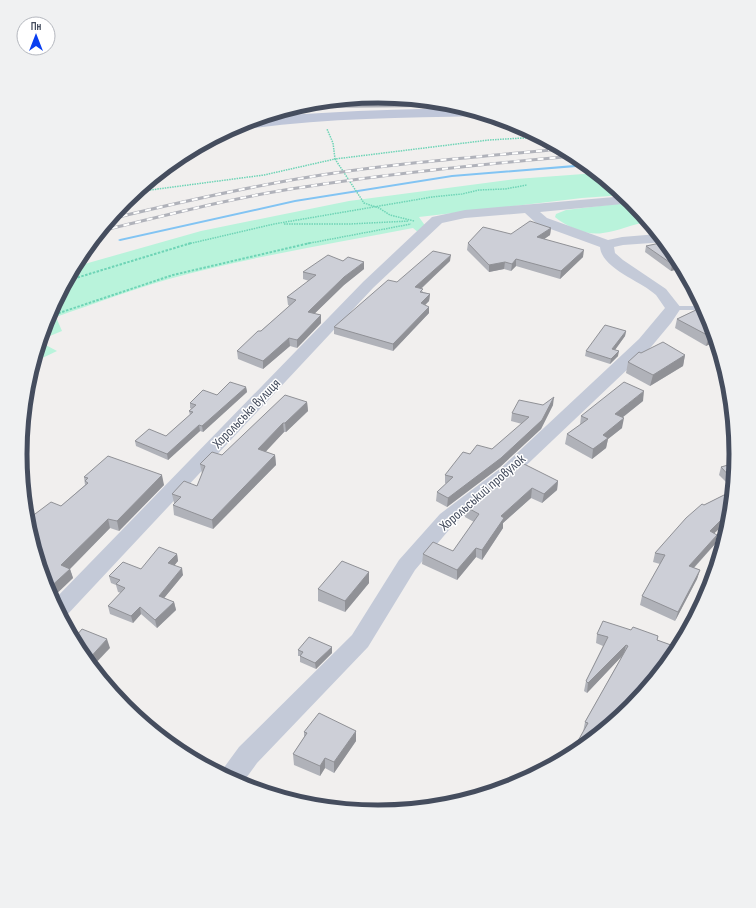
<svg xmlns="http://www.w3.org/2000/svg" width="756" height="908" viewBox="0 0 756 908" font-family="'Sofia Sans Condensed',sans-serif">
<rect width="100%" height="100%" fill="#f1efee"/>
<!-- green -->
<g fill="#b9f3db">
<path d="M597,173L624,195L582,198L419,217L426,227L419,233L413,228C331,244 249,257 169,279C131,290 93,304 56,317L62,331L40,340L47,317L74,267L201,231L349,201L516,179Z"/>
<path d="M632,202L648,222C632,224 619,231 603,233C587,236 567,227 555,217L556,214L566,210Z"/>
<polygon points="40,342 57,351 34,362"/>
</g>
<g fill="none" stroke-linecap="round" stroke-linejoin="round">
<!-- stream -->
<polygon fill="#82c4f3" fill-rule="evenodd" points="586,164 589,166 452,177 295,202 120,241 118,240 120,239 295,200 452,175"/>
<!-- path-far1 -->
<g stroke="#6ed4b6" stroke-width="1.5" stroke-dasharray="1.5 1" stroke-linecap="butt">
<polyline points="135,192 264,175 335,159 333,143 327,129"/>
<polyline points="414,221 390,215 379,208 364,203 335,159 489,140 540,137"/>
<polyline points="284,224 350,224 409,221"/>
<polyline points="188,244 274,224 432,197 462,194 479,190 505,189 527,185"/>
<polyline points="305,244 411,224"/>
</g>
<!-- path -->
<g stroke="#6ed4b6" stroke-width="2" stroke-dasharray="2.5 1.5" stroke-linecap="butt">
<polyline points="66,281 191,243"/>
<polyline points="47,317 173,275 310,243"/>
</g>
<!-- lane -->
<g fill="#c4cad8" fill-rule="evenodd">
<polygon points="432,101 437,102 438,114 433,113"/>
<polygon points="670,306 703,306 705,310 673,310 669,308"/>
</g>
<!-- street -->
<path fill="#c4cad8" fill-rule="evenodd" d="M626,196L633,203L540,212L547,218L608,240L622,237L658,234L665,242L623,245L614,247L615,253L623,260L666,289L681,308L671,323L651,347L515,476L454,524L415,570L368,647L257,763L241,785L220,773L239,747L352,635L399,560L440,514L501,468L639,339L665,308C662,304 659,299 656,295C641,281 602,269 600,247L537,224L525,213L465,218L442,223L373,288L66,616L61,617L53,601L363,282L432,217L465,210Z"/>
<!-- secondary -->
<path fill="#bfc6d9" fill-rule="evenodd" d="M466,108L484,114L479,116C397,118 315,118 234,131L229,130C257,115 290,115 322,113C370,110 418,109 466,108Z"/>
<!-- rail casing -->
<g stroke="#b0b2ba" stroke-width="3">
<g id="rail">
<path d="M110,219C172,204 234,190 297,179C385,164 473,157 562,149"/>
<path d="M100,231C168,215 235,197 304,187C394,173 484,164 575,156"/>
</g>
</g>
<!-- rail -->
<use href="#rail" stroke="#fff" stroke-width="2" stroke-dasharray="6" stroke-linecap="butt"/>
</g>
<!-- wall -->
<g fill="#b0b2b9">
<polygon points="438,102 448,103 460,107 439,107"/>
<polygon points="308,103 431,103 431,107 315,108 315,109 300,109 299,106"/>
<polygon points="551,228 550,235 544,239 583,257 560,279 516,266 511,271 504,269 489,272 467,250 468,243 511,234"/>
<polygon points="646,246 676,255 682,268 671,271 645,252"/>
<polygon points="450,261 421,289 423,292 430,294 429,301 425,305 429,313 393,351 334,334 334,327 397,282"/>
<polygon points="364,269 344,285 314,314 321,315 321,323 297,348 290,346 263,369 238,359 237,351 290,306 288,305 287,297 309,281 303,279 303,272"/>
<polygon points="698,309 716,341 706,346 675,328 677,319"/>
<polygon points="626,331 625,336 615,350 618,356 610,364 585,356 586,351"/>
<polygon points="641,353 685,355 683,366 650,386 626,373 628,362"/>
<polygon points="246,387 247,392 203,432 200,431 168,460 136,446 135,441 166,436 190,415 189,411 192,409 190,408 190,403"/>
<polygon points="643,401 622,418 622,428 608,439 606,448 592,459 565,444 567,434 580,425 581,416"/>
<polygon points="307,402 308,411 286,432 284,432 265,452 275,455 276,465 213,529 174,515 173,505 174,504 174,503 172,494 197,486 202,474 200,464 222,455"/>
<polygon points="543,405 553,405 541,429 500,467 447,507 436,501 437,492 446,484 445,483 445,475 470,454 492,449 522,424 511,421 512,413"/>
<polygon points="735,463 733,489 719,475 721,467"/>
<polygon points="84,477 164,485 119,531 110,528 70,569 73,578 51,599 61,506 85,485"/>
<polygon points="558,481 557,490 542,503 531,498 503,523 503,528 482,560 476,557 457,580 422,564 423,554 453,551 474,522 465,517 466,507"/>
<polygon points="732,491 730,519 714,533 715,544 694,568 700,570 697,579 675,621 640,605 642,596 660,564 653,562 655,553 704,505"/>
<polygon points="177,554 178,561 174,565 183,575 164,598 174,602 176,610 157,628 141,614 133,623 110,614 108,606 121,593 118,592 116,585 111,583 109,576 141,569"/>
<polygon points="369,572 369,583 345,612 318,601 318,589"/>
<polygon points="631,630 658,636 657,640 671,645 668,655 663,668 631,707 583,732 585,722 622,656 587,693 584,691 586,681 603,646 596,643 597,634"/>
<polygon points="298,650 332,653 316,669 300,662 300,656 298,656"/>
<polygon points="304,732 356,741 334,773 325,768 320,776 294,765 293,754 304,737"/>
</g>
<!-- shaded-wall -->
<g fill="#909196">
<polygon points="551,228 550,235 537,244 537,237"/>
<polygon points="584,250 583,257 560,279 561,271"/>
<polygon points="451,255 450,261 415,294 415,287"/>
<polygon points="516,259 516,266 511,271 512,264"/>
<polygon points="364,262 364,269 344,285 308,320 308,312 344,277"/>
<polygon points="505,262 504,269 489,272 489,265"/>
<polygon points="680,263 682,268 671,271 672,264"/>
<polygon points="430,294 429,301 421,309 421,303"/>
<polygon points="429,307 429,313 393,351 393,344"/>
<polygon points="321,315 321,323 297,348 297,340"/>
<polygon points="626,331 625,336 612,354 612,349"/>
<polygon points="714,334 716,341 706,346 709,336"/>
<polygon points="289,338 290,346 263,369 263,361"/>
<polygon points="619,351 618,356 610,364 611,359"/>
<polygon points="685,355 683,366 650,386 653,375"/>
<polygon points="246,387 247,392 203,432 202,426"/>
<polygon points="644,391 643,401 614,424 615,414"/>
<polygon points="554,397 553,405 541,429 500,467 447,507 448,498"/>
<polygon points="307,402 308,411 286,432 285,423"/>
<polygon points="624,418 622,428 608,439 606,448 592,459 593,449 603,435"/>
<polygon points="283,423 284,432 259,459 258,449"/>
<polygon points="199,425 200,431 168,460 167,454"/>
<polygon points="275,455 276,465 213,529 212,520"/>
<polygon points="162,475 164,485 119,531 117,521"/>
<polygon points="558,481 557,490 542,503 544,494"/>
<polygon points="532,488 531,498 503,523 503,528 482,560 482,550 501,516"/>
<polygon points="730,511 730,519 707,540 710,531"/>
<polygon points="108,519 110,528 64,575 61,565"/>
<polygon points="717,535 715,544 687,575 689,566"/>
<polygon points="476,548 476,557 457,580 457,570"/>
<polygon points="177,554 178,561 170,571 168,563"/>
<polygon points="182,568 183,575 160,603 159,596"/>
<polygon points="70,569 73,578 51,599 47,590"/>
<polygon points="700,570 697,579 675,621 678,612"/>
<polygon points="369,572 369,583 345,612 345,601"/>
<polygon points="174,602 176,610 157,628 155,620"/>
<polygon points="140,607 141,614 133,623 131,616"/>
<polygon points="107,639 110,648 92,667 87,661"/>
<polygon points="626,645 624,654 587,693 588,683"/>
<polygon points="671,645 668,655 663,668 661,671"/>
<polygon points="332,647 332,653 316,669 315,663"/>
<polygon points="650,680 649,686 645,691"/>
<polygon points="356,731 356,741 334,773 334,762"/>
<polygon points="325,758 325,768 320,776 320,766"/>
</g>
<!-- building -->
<g fill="#cdcfd7" stroke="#909196">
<polygon points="378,96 431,101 431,103 315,104 315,105 303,104 308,103"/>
<polygon points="530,221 551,228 537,237 584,250 561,271 516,259 512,264 505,262 489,265 468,243 483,227 511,234"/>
<polygon points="665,242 676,255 680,263 672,264 646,246"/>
<polygon points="433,251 451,255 415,287 423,289 420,292 430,294 421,303 429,307 393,344 334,327 388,280 397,282"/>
<polygon points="328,255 343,261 348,257 364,262 344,277 308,312 321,315 297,340 289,338 263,361 237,351 258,331 261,331 296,300 287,297 316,275 303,272"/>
<polygon points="698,309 707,313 709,317 714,334 709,336 677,319"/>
<polygon points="605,325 626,331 612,349 619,351 611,359 586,351"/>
<polygon points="663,342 685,355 653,375 628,362 639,352 641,353"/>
<polygon points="230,382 246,387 202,426 199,425 167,454 135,441 149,429 166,436 193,412 189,411 196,405 190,403 203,390 217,395"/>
<polygon points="624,382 644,391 615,414 624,418 603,435 608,438 593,449 567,434 588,419 581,416"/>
<polygon points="285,395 307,402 285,423 283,423 258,449 275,455 212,520 173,505 181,497 172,494 184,481 197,486 205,466 200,464 212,452 222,455"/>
<polygon points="554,397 542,420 501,458 448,498 437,492 453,477 445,475 463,452 470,454 477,445 492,449 529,417 512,413 519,400 543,405"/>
<polygon points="108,456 162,475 117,521 108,519 61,565 70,569 47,590 27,524 27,520 51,502 61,506 88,483 85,481 88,478 84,477"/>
<polygon points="522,463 558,481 544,494 532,488 501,516 504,518 482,550 476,548 457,570 423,554 433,542 453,551 479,514 466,507"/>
<polygon points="735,463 733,480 721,467"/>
<polygon points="732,491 730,511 710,531 717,535 689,566 700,570 678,612 642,596 665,555 655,553 686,518 702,504 704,505"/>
<polygon points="159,547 177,554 168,563 182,568 159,596 174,602 155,620 140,607 131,616 108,606 125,588 116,584 120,580 109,576 123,562 141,569"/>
<polygon points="342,561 369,572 345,601 318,589"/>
<polygon points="603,621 631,630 633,627 658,636 657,640 671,645 661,671 653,681 650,680 645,691 631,707 577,752 570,755 588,723 585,722 628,646 626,645 588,683 586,681 608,637 597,634"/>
<polygon points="82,629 107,639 87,661 80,653 69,631 77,635"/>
<polygon points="309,637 332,647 315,663 300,656 303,652 298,650"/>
<polygon points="319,713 356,731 334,762 325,758 320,766 293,754 307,733 304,732"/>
</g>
<g text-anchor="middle" stroke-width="3" stroke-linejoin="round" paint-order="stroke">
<!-- street labels -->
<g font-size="14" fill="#454d5e" stroke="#fff">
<text transform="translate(246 413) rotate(-46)" y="5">Хорольська вулиця</text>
<text transform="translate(482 492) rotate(-41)" y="5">Хорольський провулок</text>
</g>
</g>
<!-- crop -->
<path d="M0 0H756V908H0ZM27 454a351 351 0 1 1 702 0a351 351 0 1 1-702 0Z" fill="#f0f1f2" fill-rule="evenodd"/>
<path fill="none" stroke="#454d5e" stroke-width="5" d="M27 454a351 351 0 1 1 702 0a351 351 0 1 1-702 0Z"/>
<!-- north arrow -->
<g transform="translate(36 36)"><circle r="19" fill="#ffffff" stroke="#b5b8bf"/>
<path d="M0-3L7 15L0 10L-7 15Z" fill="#0a3ff0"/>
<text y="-6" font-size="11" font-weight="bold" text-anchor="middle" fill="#454d5e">Пн</text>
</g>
</svg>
